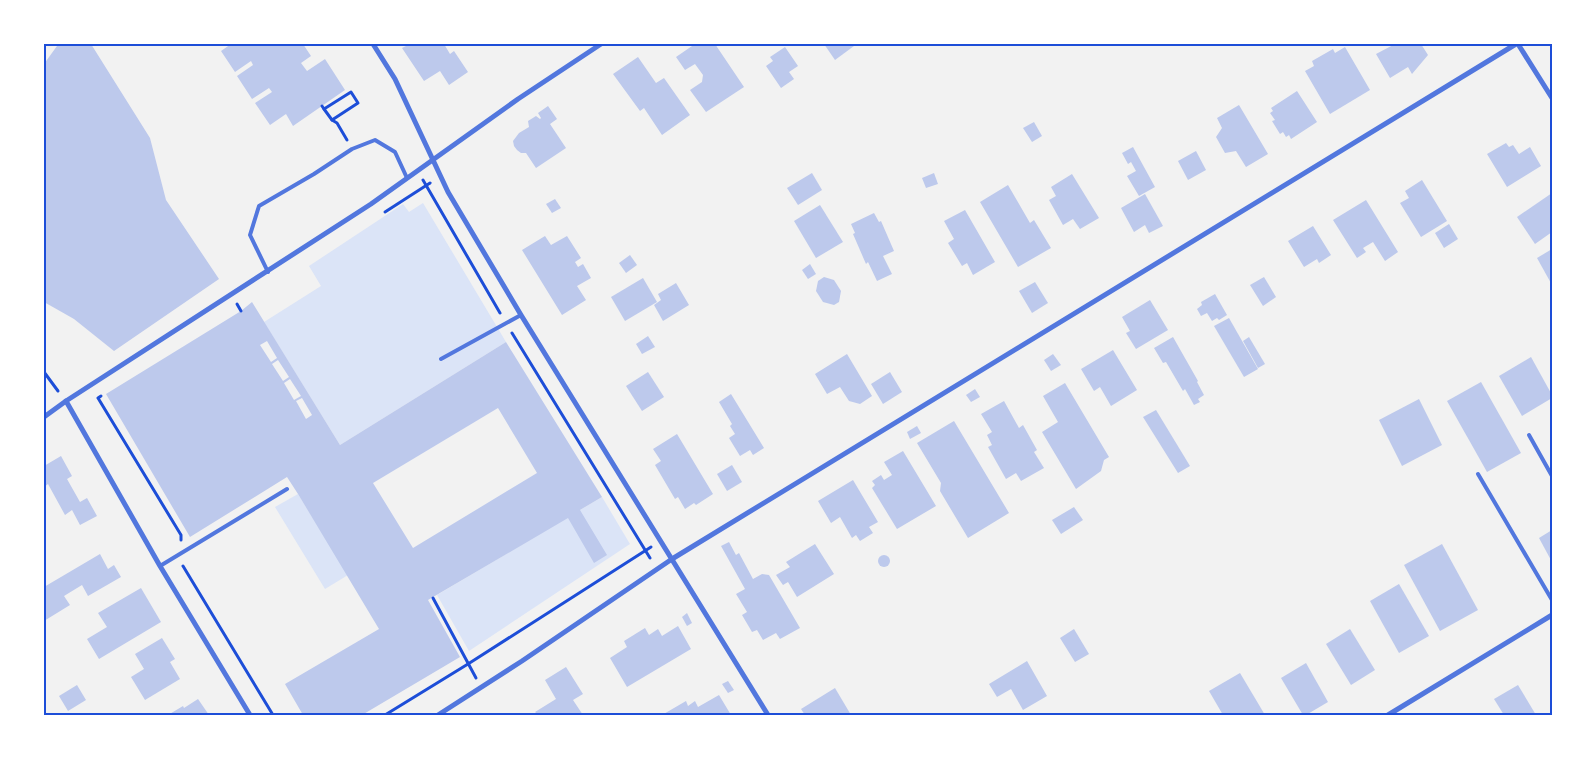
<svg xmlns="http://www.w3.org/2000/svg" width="1596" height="759" viewBox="0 0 1596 759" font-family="'Roboto Condensed',sans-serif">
<rect width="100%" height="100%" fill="#f2f2f2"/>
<!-- green -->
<g fill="#dbe4f7">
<polygon points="423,203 506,342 340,445 264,322 321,286 309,266 403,204 409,212"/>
<polygon points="298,494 348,575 325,589 275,507"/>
<polygon points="602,497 630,544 469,651 437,595"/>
</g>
<!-- building -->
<g fill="#bdc9ec" fill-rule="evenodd">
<polygon points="66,44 91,44 150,138 166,200 219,279 114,351 74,319 44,302 44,64 57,46"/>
<polygon points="231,44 303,44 311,56 301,63 307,71 325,59 345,90 293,126 286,114 270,125 255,103 272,92 269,88 252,99 237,76 253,65 251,61 235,72 221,51"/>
<polygon points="405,44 444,44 450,54 454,51 468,72 449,85 440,71 424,81 402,48 406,46"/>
<polygon points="695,44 715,44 744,87 706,112 690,90 702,82 703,75 695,64 685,70 676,57"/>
<polygon points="824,44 852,44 854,46 835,60"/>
<polygon points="1395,44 1421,44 1428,55 1412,74 1408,67 1390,78 1376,54"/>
<polygon points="785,47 798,66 789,72 794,79 781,88 766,66 773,61 770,57"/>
<polygon points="1345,47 1370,90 1330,114 1305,71 1314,66 1312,61 1333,49 1335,53"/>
<polygon points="638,57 656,83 664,78 690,115 662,135 644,108 640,111 613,74"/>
<polygon points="1297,91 1317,122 1291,139 1289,135 1286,137 1283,132 1280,134 1272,121 1275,120 1270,113 1273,111 1271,108"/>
<polygon points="1239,105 1268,154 1246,167 1236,151 1225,153 1216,137 1222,128 1217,118"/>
<polygon points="548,106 557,119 550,124 566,148 536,168 526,153 521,153 517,150 514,146 513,141 519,133 529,127 528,121 536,116 540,119 541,118 538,113"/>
<polygon points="1034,122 1042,136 1032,142 1023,128"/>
<polygon points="1506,143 1509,147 1513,145 1519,154 1530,147 1541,166 1507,187 1487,154"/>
<polygon points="1133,147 1155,187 1139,196 1127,176 1136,171 1131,162 1128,164 1122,153"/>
<polygon points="1196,151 1206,170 1188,180 1178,161"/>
<polygon points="812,173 822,190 798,205 787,188"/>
<polygon points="934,173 938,184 926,188 922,178"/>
<polygon points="1072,174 1099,218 1080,229 1073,219 1063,225 1049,200 1056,196 1051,187"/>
<polygon points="1422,180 1447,221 1421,237 1400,203 1409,198 1405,191"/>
<polygon points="1008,185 1030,223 1034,220 1051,248 1018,267 980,202"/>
<polygon points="1552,193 1552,232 1535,244 1517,217"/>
<polygon points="1145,194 1163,226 1149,233 1145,225 1134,232 1121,208"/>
<polygon points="555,199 561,208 552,213 546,204"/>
<polygon points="1366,200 1398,252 1385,261 1373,242 1363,248 1366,252 1357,258 1333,220"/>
<polygon points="820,205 843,242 816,258 794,221"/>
<polygon points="965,210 995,262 973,275 967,263 962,266 948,243 954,239 944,221"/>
<polygon points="874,213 879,222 881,221 894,251 883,256 892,274 877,281 868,262 866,264 853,234 855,233 851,224"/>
<polygon points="1449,224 1458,239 1444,248 1435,233"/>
<polygon points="1313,226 1331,255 1319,263 1317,259 1304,267 1288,241"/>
<polygon points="545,236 551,245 567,236 581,258 575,262 578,267 583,264 591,278 577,286 586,300 562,315 522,250"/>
<polygon points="1552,249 1552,285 1537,258"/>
<polygon points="630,255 637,265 626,273 619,263"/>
<polygon points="810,264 816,274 808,279 802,270"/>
<polygon points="824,277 834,280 841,291 839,302 834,305 823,302 816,291 818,281"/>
<polygon points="1264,277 1276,297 1263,306 1250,285"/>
<polygon points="643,278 657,302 625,321 611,297"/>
<polygon points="1035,282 1048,303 1032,313 1019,291"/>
<polygon points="676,283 689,305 663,321 654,305 661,300 658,294"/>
<polygon points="1215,294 1227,315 1219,320 1217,318 1212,321 1207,313 1201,316 1197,309 1202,305 1201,302"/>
<polygon points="1150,300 1168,330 1136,349 1126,333 1130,331 1122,317"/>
<path d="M252,302L340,445L506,342L602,497L580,510L607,555L594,563L568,518L428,600L460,657L362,715H303L285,684L379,629L298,494L287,477L190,537L106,394L241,311ZM267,341L277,358L271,362L260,345ZM278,360L289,377L283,381L272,364ZM290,379L301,396L294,400L284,383ZM302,398L312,415L306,419L296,401ZM498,408L537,473L413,548L373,483Z"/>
<polygon points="1229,318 1258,369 1244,377 1214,326"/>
<polygon points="648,336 655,347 642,354 636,344"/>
<polygon points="1173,337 1198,381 1197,382 1204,395 1198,399 1200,402 1194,405 1185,389 1183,391 1166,362 1163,363 1154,348"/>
<polygon points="1249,337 1265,364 1258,368 1243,341"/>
<polygon points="1113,350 1137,390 1111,406 1100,387 1094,391 1081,369"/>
<polygon points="847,354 872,396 860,404 849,401 840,387 827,394 815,374"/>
<polygon points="1053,354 1061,365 1051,371 1044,360"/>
<polygon points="1531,357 1552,395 1552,398 1522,416 1499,376"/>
<polygon points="648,372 664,397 642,411 626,386"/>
<polygon points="890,372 902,392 883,404 871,384"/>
<polygon points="1481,382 1521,453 1487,472 1447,401"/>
<polygon points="1065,383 1109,457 1104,460 1101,471 1076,489 1042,432 1058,422 1043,396"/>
<polygon points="975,389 980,397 971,402 966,395"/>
<polygon points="731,394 764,448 753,455 750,450 740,456 729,438 735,434 730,426 732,424 719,402"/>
<polygon points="1419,399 1442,445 1402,466 1379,420"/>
<polygon points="1004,401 1019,428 1023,425 1037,450 1034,452 1044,468 1021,481 1016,473 1006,479 988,447 992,445 987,435 992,432 981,414"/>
<polygon points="1156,410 1190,466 1178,473 1143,417"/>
<polygon points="954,421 1009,513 968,538 940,491 941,483 917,443"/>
<polygon points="917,426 921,433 910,439 907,432"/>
<polygon points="677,434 713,494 696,505 694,503 685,509 678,497 675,499 655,465 661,461 653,449"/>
<polygon points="903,451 936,506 897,529 872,488 875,485 872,481 881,475 884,480 892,475 884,462"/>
<polygon points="61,456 72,476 67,479 80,502 87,498 97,516 80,525 72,510 65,515 48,484 44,487 44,466"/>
<polygon points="732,465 742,482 727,491 717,474"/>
<polygon points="853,480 878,522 869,527 873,533 860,541 856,535 852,538 840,517 831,523 818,501"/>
<polygon points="1074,507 1083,520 1061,534 1052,520"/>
<polygon points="1552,530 1552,562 1539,538"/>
<polygon points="729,542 736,555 739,553 753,579 762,574 769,575 800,628 780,639 776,633 763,640 757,630 752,632 742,615 747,612 736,594 745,589 721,546"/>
<polygon points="815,544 834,574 797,597 788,582 783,585 776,575 790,567 786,562"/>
<polygon points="1442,544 1478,610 1440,631 1404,565"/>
<polygon points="100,554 108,569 114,565 121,577 88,596 82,585 64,596 70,605 44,621 44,587"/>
<circle cx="884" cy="561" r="6"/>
<polygon points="1399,584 1429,636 1399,653 1370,601"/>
<polygon points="141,588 161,622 99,659 87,639 107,627 98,613"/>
<polygon points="687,613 692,623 687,626 682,617"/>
<polygon points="678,626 691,649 627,687 610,658 627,647 624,641 645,628 649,635 658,629 662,636"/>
<polygon points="1074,629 1089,654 1075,662 1060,638"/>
<polygon points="1350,629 1375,670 1351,685 1326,644"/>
<polygon points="162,638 175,659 170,662 180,679 145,700 131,677 144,669 135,654"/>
<polygon points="1027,661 1047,696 1023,710 1011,689 997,697 989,684"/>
<polygon points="1306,663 1328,702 1306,715 1303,715 1281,678"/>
<polygon points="566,667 583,694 573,700 583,715 538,715 535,712 556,699 545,680"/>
<polygon points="1240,673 1265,715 1223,715 1209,691"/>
<polygon points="728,681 734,690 728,693 722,684"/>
<polygon points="77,685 86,700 68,711 59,696"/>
<polygon points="1518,685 1536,715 1504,715 1494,699"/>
<polygon points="835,688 851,715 805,715 801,709"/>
<polygon points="719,695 731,715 662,715 686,701 688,706 695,701 698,707"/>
<polygon points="198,699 209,715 168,715 183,706 184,708"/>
</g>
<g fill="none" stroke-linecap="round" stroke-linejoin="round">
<!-- path -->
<g stroke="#1d4ed8" stroke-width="3">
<polyline points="322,106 324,109 351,92 358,103 332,120 337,123 347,140"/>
<polyline points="324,109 332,120"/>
<polyline points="423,180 500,313"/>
<polyline points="385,212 430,183"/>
<polyline points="237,304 241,311"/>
<polyline points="512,333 650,558"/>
<polyline points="44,372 58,391"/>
<polyline points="101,396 98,398 181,535 181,540"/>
<polyline points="183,566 273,715"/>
<polyline points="433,598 476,678"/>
<polyline points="385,715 468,664 651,547"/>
</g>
<!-- service -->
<g stroke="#5277de" stroke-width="4">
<polyline points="268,272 250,235 259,206 314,174 352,149 375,140 395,152 407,178"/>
<polyline points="441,359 521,315"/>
<polyline points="1529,435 1552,476"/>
<polyline points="1478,474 1552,600"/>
<polyline points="160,566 287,489"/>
</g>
<!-- minor -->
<g stroke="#5277de" stroke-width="5">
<polyline points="373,44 395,79 448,192 521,315 768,715"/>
<polyline points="1518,44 1552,98"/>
<polyline points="66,401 160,566 250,715"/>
<polyline points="44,417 66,401 371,204 518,99 601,44"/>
<polyline points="438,715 522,661 672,559 1516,44"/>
<polyline points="1388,715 1552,615"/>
</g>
</g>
<!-- border -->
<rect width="1596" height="759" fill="none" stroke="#ffffff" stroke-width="90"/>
<rect x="45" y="45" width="1506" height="669" fill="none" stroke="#1d4ed8" stroke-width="2"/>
</svg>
